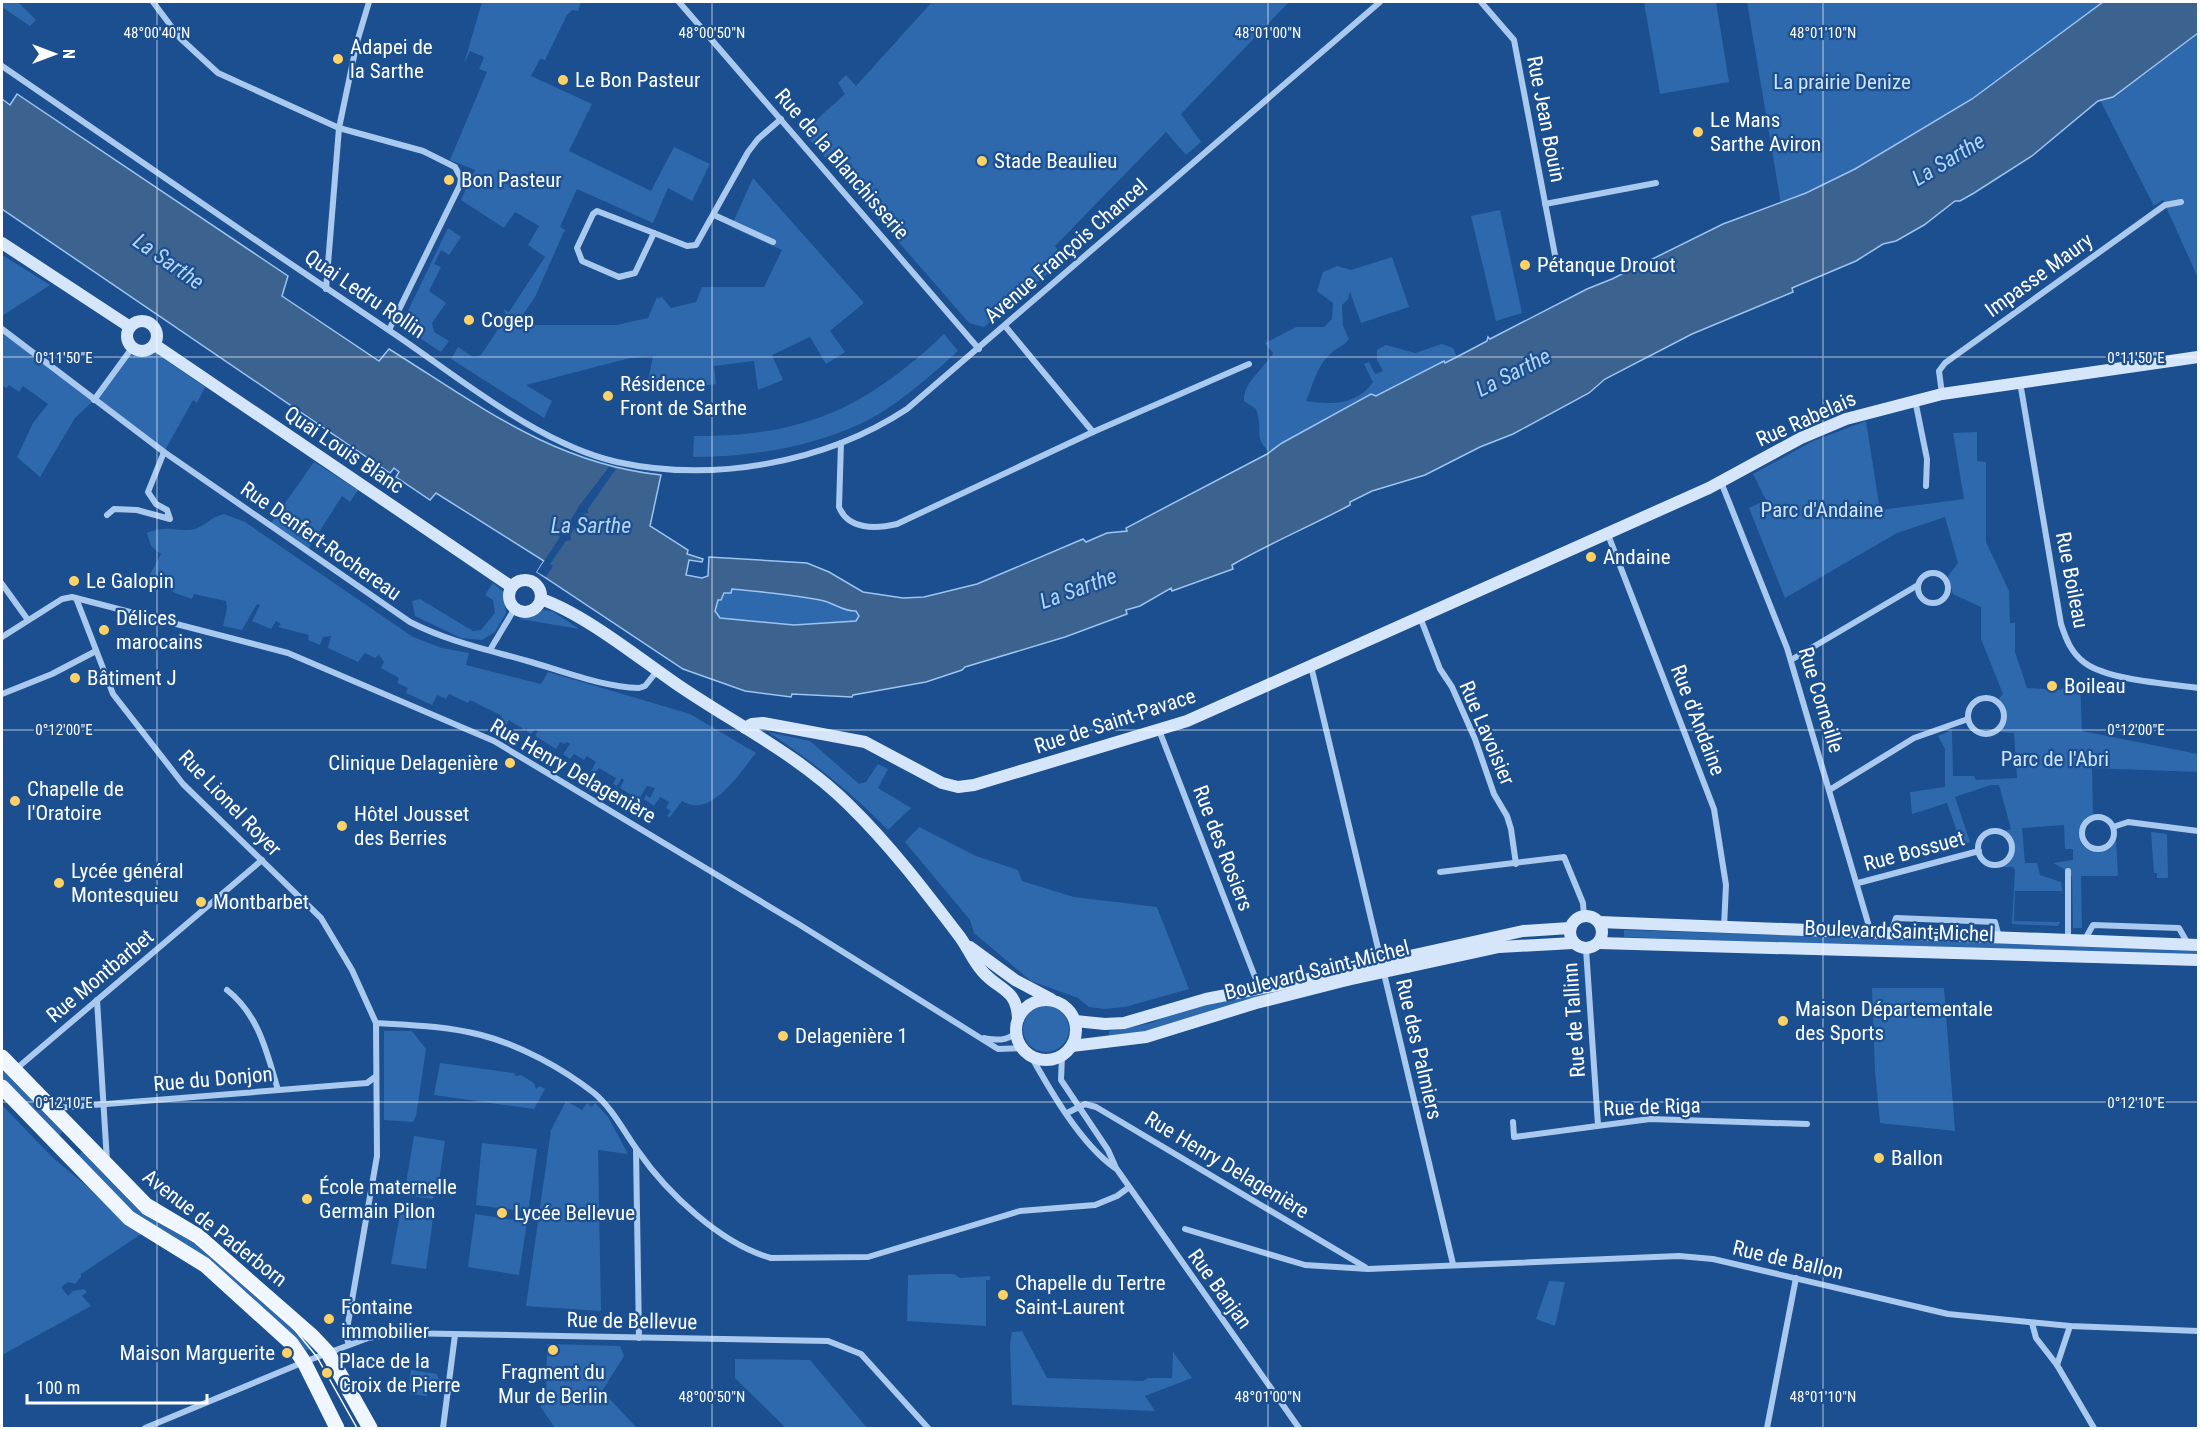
<svg xmlns="http://www.w3.org/2000/svg" width="2200" height="1430" viewBox="0 0 2200 1430" font-family="'Roboto Condensed',sans-serif">
<rect width="100%" height="100%" fill="#1b4f8f"/>
<!-- green -->
<g fill="#2e69ad">
<polygon points="2,2 18,2 36,20 30,26 2,7"/>
<polygon points="482,2 581,2 578,11 572,10 567,15 545,60 540,59 531,76 592,104 569,151 651,191 674,147 710,164 692,201 668,188 653,223 577,189 560,227 565,230 562,236 535,297 516,325 617,325 648,318 657,297 659,299 661,296 671,308 696,302 702,287 764,287 782,250 731,227 753,178 864,303 830,331 845,352 826,364 810,337 772,355 783,380 758,390 754,361 714,366 716,384 686,388 648,381 653,356 630,358 526,385 552,401 544,418 451,359 458,347 473,357 481,355 506,317 504,309 509,312 545,257 528,245 539,226 515,212 504,228 461,200 475,170 450,160 487,72 479,69 484,57 470,51 464,64"/>
<polygon points="932,2 1289,2 1181,114 1201,142 1186,155 1166,132 1055,246 1065,259 984,327 969,323 803,132 845,94 838,83 846,75 856,86"/>
<polygon points="1644,2 1716,2 1729,82 1660,94"/>
<polygon points="1747,2 2103,2 1972,99 1855,169 1781,204"/>
<polygon points="2198,33 2198,278 2163,200 2154,206 2100,100 2106,100 2151,70 2149,68"/>
<polygon points="1500,210 1522,313 1496,321 1471,216"/>
<polygon points="448,228 461,237 449,255 441,250 434,264 441,267 429,291 446,303 432,323 434,332 449,341 441,352 403,327 404,319"/>
<polygon points="2,255 50,285 2,316"/>
<path d="M1392,257L1409,307L1361,323L1350,292L1348,299L1342,305L1343,326L1349,339C1343,347 1336,348 1330,354C1317,366 1313,385 1306,401C1332,405 1357,405 1373,382L1364,364L1369,362L1375,374L1383,371L1377,360V350L1386,345L1415,353L1442,344L1453,348L1459,361L1277,459C1249,436 1265,435 1256,409L1244,401C1243,382 1265,368 1273,353L1265,343L1296,327H1324L1332,319L1333,303L1317,291L1323,272L1337,266L1351,270Z"/>
<polygon points="2,329 94,400 134,350 141,352 150,349 205,387 197,403 193,400 164,452 94,400 75,418 40,477 17,457 33,423 48,404 23,386 19,392 9,385 6,388 2,385"/>
<path d="M944,334L958,351C928,378 895,408 858,425C807,448 748,457 693,457L694,436C803,437 866,408 944,334Z"/>
<path d="M1866,421L1880,510L1964,499L1953,433L1977,432V461L1986,462V542L2009,591L2010,623H2015V652L2027,688L2060,690L2080,679L2082,731L2198,754V772L2092,768L2093,814C2081,824 2078,829 2082,845L2091,851L2109,849L2116,838L2118,876H2081L2082,928H2073L2072,877L2066,870L2053,863L2073,860V849H2065L2064,825L2022,828L2025,863H2037L2040,875L2061,882L2062,891H2015L2014,921L2060,922L2058,926L2012,924L2015,870L2013,867H1998C2013,857 2017,844 2002,832L2011,829L1999,785H1991L1955,797L1970,842L1962,846L1947,803L1912,814L1910,792L1945,787V749L1938,736L1952,730L1953,776H1974L1976,780L2017,778L2014,733L1999,732L2005,718L1998,700L2003,694L1981,639V607L1953,594L1948,576L1958,563L1945,517L1897,533L1785,598L1749,508L1766,500L1753,474L1813,441Z"/>
<polygon points="314,462 358,490 350,502 342,496 307,551 269,526"/>
<path d="M224,514L245,522L413,637L442,648L469,653L466,665L541,684L548,672L690,714L756,753C740,772 711,820 682,801L670,817L667,816L671,811L666,808L669,802L660,797L654,806L644,799L646,795L650,798L655,788L647,786L639,799L620,788L624,780L622,778L617,786L613,784L616,778L599,768L595,773L591,771L596,762L587,756L584,760L574,754L570,759L563,754L570,744L567,742L564,744L560,742L556,749L535,736L538,731L535,729L531,734L527,731V727L525,730L509,720L505,726L500,723L502,716L470,700L468,703L449,694L446,699L437,695L432,705L406,693L408,688L397,683L399,678L381,668L384,662L379,655L375,658L365,653L358,662L328,648L331,636L323,637L320,645L308,640L309,635L278,627L281,624L276,621L271,629L252,621L260,605L257,604L242,630L223,626L227,608L226,601L194,594L192,599L175,593L149,576L161,554L151,546L147,533C169,524 178,533 195,529C204,526 211,517 224,514Z"/>
<polygon points="493,583 504,592 506,613 495,632 482,640 461,638 415,616 412,601 420,599 473,631 481,630 495,613 493,600 485,595"/>
<path d="M731,589C763,592 790,594 820,600C833,602 843,612 856,611L859,616L857,621L794,625L720,618L715,611L718,600Z"/>
<polygon points="544,610 552,611 579,629 520,619"/>
<path d="M768,732L810,741L859,784L866,782L878,764L888,769L878,788L911,808L888,830C851,792 812,761 768,732Z"/>
<polygon points="919,827 976,856 1018,870 1022,881 1074,897 1157,907 1189,989 1125,1007 1105,1009 1089,1007 1078,998 1031,981 974,933 970,920 905,842"/>
<polygon points="2151,832 2167,834 2168,878 2157,878 2157,873 2154,873"/>
<polygon points="1624,930 2198,948 2198,957 1624,937"/>
<polygon points="1313,983 1146,1033 1109,1037 1109,1031 1151,1023 1181,1010"/>
<polygon points="1872,988 1944,988 1955,1131 1880,1123 1875,1071"/>
<circle cx="1046" cy="1029" r="23"/>
<polygon points="384,1031 412,1031 426,1049 416,1116 413,1122 384,1120"/>
<polygon points="440,1063 514,1073 516,1076 521,1075 534,1083 536,1089 540,1086 545,1089 534,1109 434,1095"/>
<polygon points="2,1066 64,1130 58,1137 2,1079"/>
<polygon points="566,1101 582,1110 587,1103 592,1107 595,1103 608,1117 628,1154 598,1150 601,1311 526,1306 551,1130"/>
<polygon points="2,1105 52,1157 143,1233 81,1274 81,1277 75,1284 68,1282 61,1287 68,1296 73,1291 84,1289 87,1292 82,1296 91,1306 2,1355"/>
<polygon points="414,1136 445,1141 437,1194 434,1194 433,1199 404,1195"/>
<polygon points="482,1143 537,1149 528,1212 476,1205"/>
<polygon points="84,1150 195,1240 306,1339 312,1347 305,1352 140,1219 77,1156"/>
<polygon points="402,1203 432,1207 432,1212 434,1212 426,1269 391,1264"/>
<polygon points="475,1214 527,1222 519,1275 468,1267"/>
<polygon points="938,1274 954,1274 960,1278 990,1276 990,1280 986,1280 986,1326 907,1321 908,1275"/>
<polygon points="1549,1281 1565,1282 1555,1326 1536,1319"/>
<polygon points="1022,1331 1047,1378 1143,1381 1148,1378 1172,1378 1173,1352 1192,1378 1145,1396 1155,1411 1012,1405 1010,1344 1012,1332"/>
<polygon points="547,1344 620,1346 624,1356 602,1391 637,1428 555,1428 540,1406 546,1402"/>
<polygon points="735,1359 810,1360 867,1428 786,1428 735,1378"/>
<polygon points="411,1370 437,1374 440,1383 429,1382 427,1396 411,1394 409,1387"/>
</g>
<!-- water -->
<path fill="#3c6290" stroke="#9cc4f0" stroke-width="1.5" fill-rule="evenodd" d="M2103,2H2198V33L2113,97L2098,101L2032,156L1974,193L1960,201H1955L1924,225L1896,241L1883,244L1856,261L1792,288L1793,292L1692,334L1605,379L1589,393L1513,434L1480,447L1425,475L1372,491L1350,502V505C1311,526 1270,543 1232,565L1233,569L1172,591L1171,588L1140,606L1126,610L1127,614L1065,637L965,667L962,670L926,682L853,695L852,697L792,694L791,697L745,691L683,669L537,572L544,561L436,493L430,500L396,477L399,472L394,468L390,473L2,209V99L10,105L17,94L288,276L282,296L379,361L389,349C479,405 552,463 661,475L650,526L688,550L687,554L703,559L702,562L689,560L686,575L702,578L708,576L709,557L807,563L829,572L863,592L903,598L924,597L977,584L1083,539L1086,542L1107,533L1127,531L1126,528L1267,454L1282,443L1371,394L1376,396L1444,361L1445,363C1457,357 1472,349 1487,341L1488,337L1490,339L1587,289L1612,279L1723,224L1806,193L1855,169L1972,99ZM732,589C763,592 790,594 820,600C833,602 843,612 856,611L859,616L856,621L794,625L720,618L715,611L718,600H721L724,593H731Z"/>
<!-- pier -->
<polygon fill="#1b4f8f" points="609,467 616,469 588,509 588,514 585,513 570,535 571,540 566,541 550,564 553,566 546,577 537,572 560,537 558,535 561,530 564,531 579,506"/>
<g fill="none" stroke-linecap="round" stroke-linejoin="round">
<!-- street -->
<g stroke="#a9c9ee" stroke-width="6">
<polyline points="153,2 180,38 218,73 339,128 423,151 455,167 461,178 460,185 389,330"/>
<polyline points="679,2 979,349"/>
<polyline points="1481,2 1514,40 1555,255"/>
<path d="M2,66C132,156 262,245 393,333C460,378 538,444 617,462C713,483 825,463 907,409L1380,2"/>
<polyline points="1545,204 1656,183"/>
<polygon points="597,211 654,233 635,273 619,277 582,261 577,248 593,214"/>
<polyline points="714,215 773,242"/>
<polyline points="654,233 687,246 696,245 748,152 758,139 781,119"/>
<polyline points="326,289 339,128 357,42 369,2"/>
<polyline points="1005,326 1093,432"/>
<path d="M2,329L164,452L410,622C449,642 489,650 531,662C566,672 603,687 639,688L645,686L657,671"/>
<path d="M2020,382L2061,624C2066,639 2071,653 2085,663C2108,680 2169,684 2198,688"/>
<polyline points="1942,394 1939,371 1945,363 2165,205 2181,202"/>
<polyline points="94,400 132,348"/>
<polyline points="1915,400 1927,459 1926,486"/>
<path d="M841,443L839,507C848,530 876,529 897,524L1093,432L1249,364"/>
<polyline points="1721,482 1787,648 1871,933"/>
<polyline points="107,515 114,509 137,510 170,519 167,510 156,504 148,492 164,452"/>
<polyline points="1607,532 1714,809 1726,885 1724,927"/>
<circle cx="1933" cy="588" r="15"/>
<polyline points="2,584 28,620"/>
<polyline points="76,598 113,694 183,784 321,918 352,970 376,1023 377,1156 346,1335 349,1345"/>
<polyline points="1420,617 1440,669 1452,687 1475,739 1494,794 1507,816 1511,829 1516,864"/>
<polyline points="2,637 62,599 72,597 288,653 494,741 800,925 998,1049 1022,1048"/>
<polyline points="490,650 515,608"/>
<polyline points="1791,660 1918,585"/>
<polyline points="1311,666 1453,1264"/>
<polyline points="2,694 52,674 96,651"/>
<circle cx="1986" cy="716" r="18"/>
<polyline points="1159,730 1255,977"/>
<polyline points="1831,789 1914,738 1968,719"/>
<circle cx="2098" cy="833" r="16"/>
<polyline points="2113,827 2128,822 2198,831"/>
<circle cx="1995" cy="848" r="17"/>
<polyline points="2068,871 2068,940"/>
<polyline points="1440,872 1564,857 1583,903 1584,916"/>
<polyline points="1858,883 1979,851"/>
<polyline points="1891,933 1896,918 1995,922 1999,937"/>
<polyline points="2084,941 2093,925 2179,928 2188,944"/>
<polyline points="1586,949 1598,1125"/>
<path d="M227,990C259,1015 267,1053 278,1090"/>
<polyline points="97,1000 107,1161"/>
<path d="M376,1023C411,1025 447,1026 481,1035C520,1045 562,1068 594,1093C613,1109 624,1132 638,1151C667,1193 721,1244 771,1258L868,1257L1020,1211L1095,1205L1117,1196L1128,1188"/>
<path d="M984,1038C996,1040 1007,1042 1016,1032"/>
<path d="M1031,1056C1051,1092 1081,1144 1115,1168"/>
<polyline points="1062,1056 1061,1080 1108,1150 1116,1168 1299,1428"/>
<polyline points="16,1069 262,860"/>
<polyline points="56,1108 367,1083 375,1077"/>
<polyline points="1067,1113 1085,1104 1096,1107 1365,1267"/>
<polyline points="1513,1122 1514,1137 1650,1119 1807,1124"/>
<polyline points="636,1149 639,1338"/>
<polyline points="1185,1229 1305,1265 1368,1269 1679,1256 1713,1259 1948,1314 2070,1326 2198,1331"/>
<polyline points="2032,1323 2036,1338 2057,1365 2094,1428"/>
<polyline points="2057,1365 2070,1326"/>
<polyline points="145,1428 304,1362 368,1338 397,1333 828,1341 861,1354 928,1428"/>
<polyline points="443,1428 455,1335"/>
<polyline points="1767,1428 1796,1278"/>
</g>
<!-- secondary -->
<g stroke="#d6e6fa" stroke-width="12">
<polyline points="2,243 130,327"/>
<circle cx="142" cy="336" r="15"/>
<polyline points="155,345 512,587"/>
<circle cx="525" cy="596" r="16"/>
<path d="M541,599C584,614 636,656 675,683C733,723 799,755 849,805C890,845 925,891 960,937C968,948 973,961 982,971C999,991 1017,988 1018,1019"/>
<polyline points="745,728 752,724 763,723 865,742 942,783 958,787 974,785 1187,721 1709,488 1801,438 1846,419 1942,394 2198,357"/>
<circle cx="1586" cy="932" r="16"/>
<polyline points="1599,922 2198,945"/>
<polyline points="1599,943 2198,960"/>
<polyline points="970,947 1015,980 1051,999"/>
<polyline points="1405,957 1523,931 1570,928"/>
<polyline points="1407,967 1499,947 1573,943"/>
<circle cx="1046" cy="1030" r="30"/>
<polyline points="1075,1021 1105,1024 1124,1023 1206,999 1345,972"/>
<polyline points="1072,1046 1146,1037 1256,1003 1347,980"/>
</g>
<!-- primary -->
<g stroke="#f0f6ff" stroke-width="15">
<polyline points="2,1057 146,1205 198,1236 312,1336 328,1353 370,1428"/>
<polyline points="2,1087 129,1218 205,1265 291,1343 304,1362 337,1428"/>
</g>
<!-- tram -->
<polyline stroke="#fff" stroke-width="1.5" points="2,1068 143,1213 195,1242 290,1324 317,1357 357,1428"/>
<!-- secondary-bridge -->
<g stroke="#d6e6fa" stroke-width="12">
<polyline points="1345,972 1405,957"/>
<polyline points="1347,980 1407,967"/>
</g>
</g>
<!-- ticks -->
<path fill="none" stroke="#fff" stroke-width="1.5" stroke-opacity="0.45" d="M157,2V1428M712,2V1428M1268,2V1428M1823,2V1428M2,357H2198M2,730H2198M2,1102H2198"/>
<!-- markers -->
<g fill="#ffd166" stroke="#1b4f8f" stroke-width="2">
<circle cx="338" cy="59" r="6"/>
<circle cx="563" cy="80" r="6"/>
<circle cx="1698" cy="132" r="6"/>
<circle cx="982" cy="161" r="6"/>
<circle cx="449" cy="180" r="6"/>
<circle cx="1525" cy="265" r="6"/>
<circle cx="469" cy="320" r="6"/>
<circle cx="608" cy="396" r="6"/>
<circle cx="1591" cy="557" r="6"/>
<circle cx="74" cy="581" r="6"/>
<circle cx="104" cy="630" r="6"/>
<circle cx="75" cy="678" r="6"/>
<circle cx="2052" cy="686" r="6"/>
<circle cx="510" cy="763" r="6"/>
<circle cx="15" cy="801" r="6"/>
<circle cx="342" cy="826" r="6"/>
<circle cx="59" cy="883" r="6"/>
<circle cx="201" cy="902" r="6"/>
<circle cx="1783" cy="1021" r="6"/>
<circle cx="783" cy="1036" r="6"/>
<circle cx="1879" cy="1158" r="6"/>
<circle cx="307" cy="1199" r="6"/>
<circle cx="502" cy="1213" r="6"/>
<circle cx="1003" cy="1295" r="6"/>
<circle cx="329" cy="1319" r="6"/>
<circle cx="553" cy="1350" r="6"/>
<circle cx="287" cy="1353" r="6"/>
<circle cx="327" cy="1373" r="6"/>
</g>
<g text-anchor="middle" stroke-width="4.5" stroke-linejoin="round" paint-order="stroke">
<!-- poi labels -->
<g font-size="21" fill="#fff" stroke="#1b4f8f" text-anchor="start">
<text x="350" y="54">Adapei de<tspan x="350" dy="24">la Sarthe</tspan></text>
<text x="575" y="87">Le Bon Pasteur</text>
<text x="1710" y="127">Le Mans<tspan x="1710" dy="24">Sarthe Aviron</tspan></text>
<text x="994" y="168">Stade Beaulieu</text>
<text x="461" y="187">Bon Pasteur</text>
<text x="1537" y="272">Pétanque Drouot</text>
<text x="481" y="327">Cogep</text>
<text x="620" y="391">Résidence<tspan x="620" dy="24">Front de Sarthe</tspan></text>
<text x="1603" y="564">Andaine</text>
<text x="86" y="588">Le Galopin</text>
<text x="116" y="625">Délices<tspan x="116" dy="24">marocains</tspan></text>
<text x="87" y="685">Bâtiment J</text>
<text x="2064" y="693">Boileau</text>
<text x="498" y="770" text-anchor="end">Clinique Delagenière</text>
<text x="27" y="796">Chapelle de<tspan x="27" dy="24">l'Oratoire</tspan></text>
<text x="354" y="821">Hôtel Jousset<tspan x="354" dy="24">des Berries</tspan></text>
<text x="71" y="878">Lycée général<tspan x="71" dy="24">Montesquieu</tspan></text>
<text x="213" y="909">Montbarbet</text>
<text x="1795" y="1016">Maison Départementale<tspan x="1795" dy="24">des Sports</tspan></text>
<text x="795" y="1043">Delagenière 1</text>
<text x="1891" y="1165">Ballon</text>
<text x="319" y="1194">École maternelle<tspan x="319" dy="24">Germain Pilon</tspan></text>
<text x="514" y="1220">Lycée Bellevue</text>
<text x="1015" y="1290">Chapelle du Tertre<tspan x="1015" dy="24">Saint-Laurent</tspan></text>
<text x="341" y="1314">Fontaine<tspan x="341" dy="24">immobilier</tspan></text>
<text x="275" y="1360" text-anchor="end">Maison Marguerite</text>
<text x="339" y="1368">Place de la<tspan x="339" dy="24">Croix de Pierre</tspan></text>
<text x="553" y="1379" text-anchor="middle">Fragment du<tspan x="553" dy="24">Mur de Berlin</tspan></text>
</g>
<!-- park labels -->
<g font-size="21" fill="#cfe3fa" stroke="#1b4f8f">
<text x="1842" y="89">La prairie Denize</text>
<text x="1822" y="517">Parc d'Andaine</text>
<text x="2055" y="766">Parc de l'Abri</text>
</g>
<!-- street labels -->
<g font-size="21" fill="#fff" stroke="#1b4f8f">
<text transform="translate(1546 119) rotate(79)" y="7">Rue Jean Bouin</text>
<text transform="translate(842 164) rotate(49)" y="7">Rue de la Blanchisserie</text>
<text transform="translate(1066 251) rotate(-41)" y="7">Avenue François Chancel</text>
<text transform="translate(2039 275) rotate(-36)" y="7">Impasse Maury</text>
<text transform="translate(365 294) rotate(34)" y="7">Quai Ledru Rollin</text>
<text transform="translate(1806 419) rotate(-24)" y="7">Rue Rabelais</text>
<text transform="translate(344 450) rotate(34)" y="7">Quai Louis Blanc</text>
<text transform="translate(321 541) rotate(35)" y="7">Rue Denfert-Rochereau</text>
<text transform="translate(2072 580) rotate(79)" y="7">Rue Boileau</text>
<text transform="translate(1821 700) rotate(73)" y="7">Rue Corneille</text>
<text transform="translate(1698 720) rotate(69)" y="7">Rue d'Andaine</text>
<text transform="translate(1115 721) rotate(-18)" y="7">Rue de Saint-Pavace</text>
<text transform="translate(1487 733) rotate(67)" y="7">Rue Lavoisier</text>
<text transform="translate(573 771) rotate(30)" y="7">Rue Henry Delagenière</text>
<text transform="translate(230 803) rotate(46)" y="7">Rue Lionel Royer</text>
<text transform="translate(1223 848) rotate(69)" y="7">Rue des Rosiers</text>
<text transform="translate(1914 851) rotate(-15)" y="7">Rue Bossuet</text>
<text transform="translate(1899 931) rotate(2)" y="7">Boulevard Saint-Michel</text>
<text transform="translate(1317 970) rotate(-14)" y="7">Boulevard Saint-Michel</text>
<text transform="translate(100 976) rotate(-40)" y="7">Rue Montbarbet</text>
<text transform="translate(1574 1020) rotate(-94)" y="7">Rue de Tallinn</text>
<text transform="translate(1419 1049) rotate(77)" y="7">Rue des Palmiers</text>
<text transform="translate(213 1079) rotate(-5)" y="7">Rue du Donjon</text>
<text transform="translate(1652 1107) rotate(-2)" y="7">Rue de Riga</text>
<text transform="translate(1227 1165) rotate(31)" y="7">Rue Henry Delagenière</text>
<text transform="translate(215 1228) rotate(38)" y="7">Avenue de Paderborn</text>
<text transform="translate(1788 1260) rotate(13)" y="7">Rue de Ballon</text>
<text transform="translate(1220 1289) rotate(54)" y="7">Rue Banjan</text>
<text transform="translate(632 1321) rotate(1)" y="7">Rue de Bellevue</text>
</g>
<!-- water labels -->
<g font-size="22" font-style="italic" fill="#b5d3f5" stroke="#1b4f8f">
<text transform="translate(1948 159) rotate(-31)" y="8">La Sarthe</text>
<text transform="translate(169 261) rotate(35)" y="8">La Sarthe</text>
<text transform="translate(1513 372) rotate(-27)" y="8">La Sarthe</text>
<text x="591" y="533">La Sarthe</text>
<text transform="translate(1078 588) rotate(-20)" y="8">La Sarthe</text>
</g>
</g>
<g font-size="15" text-anchor="middle" fill="#fff" stroke="#1b4f8f" stroke-width="4.5" stroke-linejoin="round" paint-order="stroke">
<text x="157" y="38">48°00'40"N</text>
<text x="712" y="38">48°00'50"N</text>
<text x="1268" y="38">48°01'00"N</text>
<text x="1823" y="38">48°01'10"N</text>
<text x="2136" y="363">0°11'50"E</text>
<text x="64" y="363">0°11'50"E</text>
<text x="2136" y="735">0°12'00"E</text>
<text x="64" y="735">0°12'00"E</text>
<text x="64" y="1108">0°12'10"E</text>
<text x="2136" y="1108">0°12'10"E</text>
<text x="712" y="1402">48°00'50"N</text>
<text x="1268" y="1402">48°01'00"N</text>
<text x="1823" y="1402">48°01'10"N</text>
</g>
<!-- border -->
<rect width="2200" height="1430" fill="none" stroke="#ffffff" stroke-width="6"/>
<!-- north arrow -->
<g transform="translate(54 54) rotate(90)" stroke="#1b4f8f" stroke-width="4.5" paint-order="stroke">
<path d="M0-4.5L10 22L0 15L-10 22Z" fill="#ffffff"/>
<text y="-9" font-size="16" font-weight="bold" text-anchor="middle" fill="#ffffff">N</text>
</g>
<!-- scale -->
<path d="M27 1394v9h180v-9" fill="none" stroke="#ffffff" stroke-width="3"/>
<text x="36" y="1394" font-size="18" fill="#ffffff" stroke="#1b4f8f" stroke-width="4.5" paint-order="stroke">100 m</text>
</svg>
